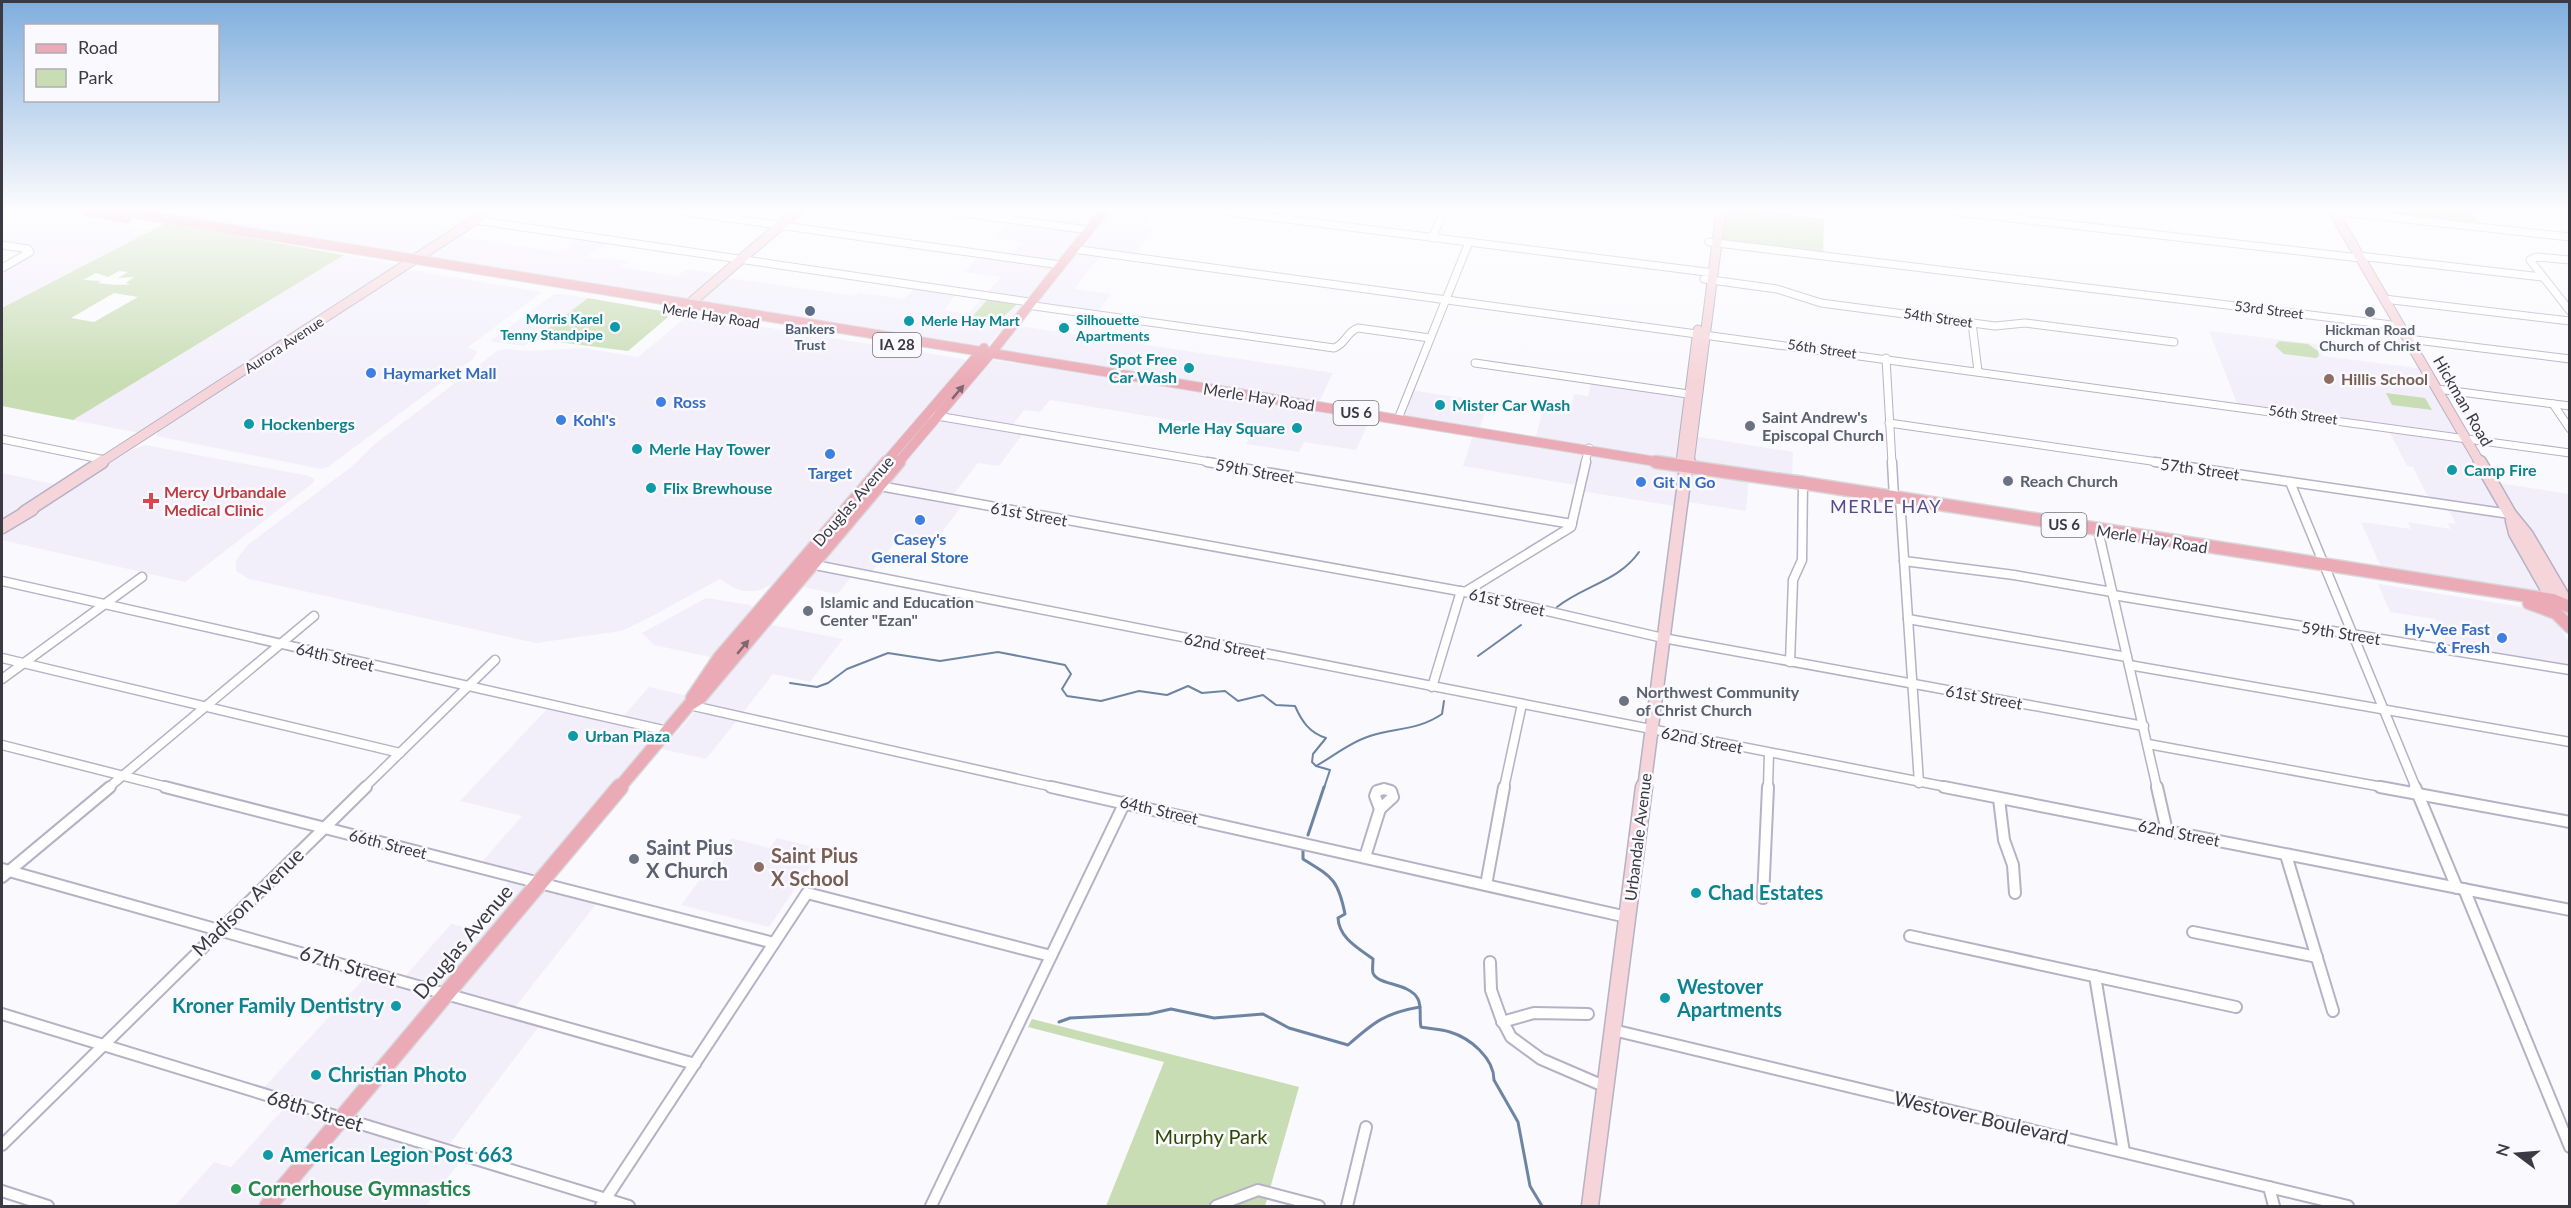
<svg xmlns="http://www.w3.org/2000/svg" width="2571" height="1208" viewBox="0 0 2571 1208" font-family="Lato,sans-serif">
<rect width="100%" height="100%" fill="#faf9fd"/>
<!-- built -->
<g fill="#f2effb">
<polygon points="2,211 66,216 116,223 152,231 2,309 2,268 34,251 2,245"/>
<polygon points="120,211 489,211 453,235 558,252 577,239 606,243 586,257 628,261 620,267 677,276 687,269 717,273 715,276 855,296 859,293 904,299 914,289 956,295 944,310 968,314 1001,277 965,272 978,257 1005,260 1022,242 994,237 1008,222 1048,225 1060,211 1154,211 1142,227 1154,229 1133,257 1103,253 1074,289 1111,294 1096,314 1027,304 981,352"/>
<polygon points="344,255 405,266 145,434 72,420"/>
<polygon points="412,270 542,292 468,347 477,352 473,359 328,467 321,469 156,436 158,432 364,296 404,271"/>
<polygon points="560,294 588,298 524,346 490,341 553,295"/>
<polygon points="694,316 963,359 967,362 825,530 771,585 757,591 744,591 734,588 720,579 643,621 621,631 536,643 249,579 236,571 236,560 249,544 351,467 375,444 497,351 505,349 530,351 584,348 638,357 685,318"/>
<polygon points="1013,325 1333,373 1317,406 1372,415 1356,450 1304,442 1299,452 1246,444 1252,433 1050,400 1040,412 1024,410 1012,426 1024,432 999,466 978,463 950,499 964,503 936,540 902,534 868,576 855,573 837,594 798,586 986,359 1162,384 991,353"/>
<polygon points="2209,331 2317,344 2323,356 2425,369 2492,482 2569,494 2569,607 2553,600 2384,574 2361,522 2411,529 2408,522 2451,529 2448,523 2456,524 2446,505 2431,503 2413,467 2407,466 2387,427 2238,406"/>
<polygon points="1592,380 1690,394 1681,462 1535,440 1546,399 1572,403 1574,394 1588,396"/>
<polygon points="1410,390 1489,402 1478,432 1749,477 1746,511 1682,501 1681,507 1580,491 1581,486 1463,466 1474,432 1398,419"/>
<polygon points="1693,436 1793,452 1792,481 1689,464"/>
<polygon points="145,445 309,476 314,479 314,482 185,582 2,540 2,531 131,450"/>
<polygon points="2,473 59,485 2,523"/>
<polygon points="2378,584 2535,609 2550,615 2557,622 2569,643 2569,666 2448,646 2435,619 2390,612"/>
<polygon points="706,598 750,605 754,609 715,658 654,645 642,633"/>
<polygon points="767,624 843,639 810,682 773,674 742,714 703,704"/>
<polygon points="649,687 688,696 667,721 658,725 622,718"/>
<polygon points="548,708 650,731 653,736 537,873 529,876 480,864 522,816 460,801"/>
<polygon points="695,712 737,720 706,759 662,749"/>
<polygon points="731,838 770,848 777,838 822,849 769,927 681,905"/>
<polygon points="514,876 601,898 512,1011 543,1021 445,1150 464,1156 426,1206 175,1206 214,1162 231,1167 289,1103 259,1093 370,972 401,981 451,924 468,928"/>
</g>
<!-- green -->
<g fill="#c8ddb4" fill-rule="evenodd">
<polygon points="1721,211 1756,211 1824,219 1823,255 1718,242"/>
<polygon points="2350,211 2471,211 2482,226"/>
<path d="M166,223L344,255L73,420L2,406V308ZM119,271L128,272L118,278L134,277L126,283L130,284C123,286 106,284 98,283L101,281L83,280L96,273L108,277ZM114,293L138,297L94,322L71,318Z"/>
<polygon points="588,298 662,311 668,317 628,351 534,339"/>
<polygon points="988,299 1015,303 1016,305 1000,320 973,316"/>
<polygon points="2279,341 2308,344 2318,351 2319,356 2316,358 2284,354 2275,346"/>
<polygon points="2386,393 2425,398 2432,410 2392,405"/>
<polygon points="1032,1019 1299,1087 1265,1206 1106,1206 1164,1062 1028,1027"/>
</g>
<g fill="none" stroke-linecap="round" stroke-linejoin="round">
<!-- stream-far1 -->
<g stroke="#6d85a3" stroke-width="2">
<path d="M1557,607C1583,586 1619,581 1639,552"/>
<polyline points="1478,656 1521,625"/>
<path d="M790,683L817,687L828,683L847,669L888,653L940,661L998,652L1065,665L1071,674L1062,689L1067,696L1101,701L1139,691L1167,695L1188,686L1202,693L1225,691L1238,701L1263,695L1276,705L1295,706C1302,722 1310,733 1326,738L1313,754L1312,762L1316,766L1330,770L1324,788"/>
<path d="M1316,766C1334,756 1350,742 1370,736C1395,728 1419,730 1442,714L1444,701"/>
</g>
<!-- stream -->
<g stroke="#6d85a3" stroke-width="3">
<polyline points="1308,835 1324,787"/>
<path d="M1303,849V859C1332,877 1338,879 1345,914L1338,918C1339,938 1358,948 1373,959C1373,963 1372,970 1373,973C1378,986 1409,982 1418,999C1422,1007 1419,1018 1421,1027C1431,1029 1441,1029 1450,1032C1470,1038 1494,1058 1494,1080L1518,1122L1530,1186L1542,1206"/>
<path d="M1059,1022L1070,1018L1149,1014L1171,1009L1214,1018L1263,1014L1289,1028L1348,1045C1374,1022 1385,1013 1420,1007"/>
</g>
<!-- street-far2 casing -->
<g stroke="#b6b1c5" stroke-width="9">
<g id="street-far2">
<polyline points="679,211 1060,265"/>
<polyline points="948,211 1089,230"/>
<polyline points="1223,211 1714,273"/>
<polyline points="1950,211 2360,258"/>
<polyline points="2332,211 2570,237"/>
<polyline points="475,220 1029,302"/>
<polyline points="1432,238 1444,211"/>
<polyline points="1709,242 2400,326"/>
<polyline points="2,245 28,249 30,252 2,268"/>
<polyline points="1073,249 2570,453"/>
<polyline points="2359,256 2542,277"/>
<polyline points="2570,260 2536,257 2530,260 2570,311"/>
<polyline points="1704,279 1777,289 1821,303 1995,326 2025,323 2174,342"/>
<polyline points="2384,299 2570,321"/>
<path d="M1027,305L1334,348C1346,344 1346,332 1358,328L1430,338"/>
<polyline points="1972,323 1978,371"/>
<polyline points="2408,339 2570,359"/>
<polyline points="1886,358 1892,463"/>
<polyline points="1475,363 1695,395"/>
<polyline points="2437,389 2570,406"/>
<polyline points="2553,404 2570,429"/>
<polyline points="931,415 1216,463"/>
<polyline points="1398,419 1469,242"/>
<polyline points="1889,423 2165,463"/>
<polyline points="2,439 105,460"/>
<polyline points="1585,463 1589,448"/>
</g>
</g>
<!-- street-far1 casing -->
<g stroke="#b6b1c5" stroke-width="11">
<g id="street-far1">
<polyline points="1207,462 1572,524"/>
<polyline points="1892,462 1894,498"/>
<polyline points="2155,462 2510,514"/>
<polyline points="2290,482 2416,788"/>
<polyline points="874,485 1465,592 1663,638 2144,726"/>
<polyline points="1900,499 1919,783"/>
<polyline points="2098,530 2157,788"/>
<polyline points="1904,561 2014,575 2112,592"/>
<polyline points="810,564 1952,788"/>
<polyline points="2,581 668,731"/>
<polyline points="1465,592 1571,527 1586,462"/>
<polyline points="2113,595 2570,670"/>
<polyline points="1908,619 2127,657"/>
<polyline points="2,658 400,753"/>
<polyline points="1790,662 1793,580 1802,560 1803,483"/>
<polyline points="2129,665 2570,742"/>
<polyline points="2,679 142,577"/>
<polyline points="1432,687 1461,591"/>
<polyline points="689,705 1058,788"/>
<polyline points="2148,744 2388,788"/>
<polyline points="2,745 171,788"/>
<polyline points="108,788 314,616"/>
<polyline points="364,788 495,660"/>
<polyline points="1504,788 1522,704"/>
<polyline points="1768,788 1769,753"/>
</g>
</g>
<!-- street casing -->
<g stroke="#b6b1c5" stroke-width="14">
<g id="street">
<polyline points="165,787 774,943"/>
<polyline points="1051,787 1627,917"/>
<polyline points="1944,787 2570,910"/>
<polyline points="2157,787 2167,831"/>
<polyline points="2380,787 2570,822"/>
<polyline points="2415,787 2457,888"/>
<polygon points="1384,789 1391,791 1393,797 1380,809 1375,796 1377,791"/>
<polyline points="1999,799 2004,840 2013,865 2015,893"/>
<polyline points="2286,855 2333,1011"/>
<polyline points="1365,857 1380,809"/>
<polyline points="2,869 695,1064"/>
<polyline points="2,877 110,787"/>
<polyline points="1486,885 1504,787"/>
<polyline points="2464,889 2570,1147"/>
<polyline points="1763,898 1768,787"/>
<polyline points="2193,932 2317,957"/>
<polyline points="1910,936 2236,1007"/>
<polyline points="1490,962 1491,990 1501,1018 1511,1037 1541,1059 1606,1087"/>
<polyline points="2095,976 2124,1152"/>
<polyline points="2,1014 629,1206"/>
<polyline points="1502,1022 1534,1013 1588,1014"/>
<polyline points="1613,1030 2348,1206"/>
<polyline points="2,1145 366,787"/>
<polyline points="2269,1187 2274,1206"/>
<polyline points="2,1191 48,1206"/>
<polyline points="601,1206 807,893 1051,956"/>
<polyline points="931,1206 1125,802"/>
<polyline points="1216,1206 1258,1190 1319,1206"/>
<polyline points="1347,1206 1366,1127"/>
</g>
</g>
<!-- secondary-far2 casing -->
<g stroke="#b6b1c5" stroke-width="11">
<g id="secondary-far2">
<polyline points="2333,211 2480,463"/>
<polyline points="681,311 797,211"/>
<polyline points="1681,462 1698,330"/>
<polyline points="100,463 489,211"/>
<polyline points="1689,463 1721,211"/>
</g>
</g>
<!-- secondary-far1 casing -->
<g stroke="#b6b1c5" stroke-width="15">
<g id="secondary-far1">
<polyline points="2480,462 2510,514 2527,535 2568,605"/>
<polyline points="25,512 102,462"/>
<polyline points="2512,521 2515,533 2557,607"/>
<polyline points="2,527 32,509"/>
<polyline points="1644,788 1686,467 1689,462"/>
</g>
</g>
<!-- secondary casing -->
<g stroke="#b6b1c5" stroke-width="19">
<polyline id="secondary" points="1590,1206 1644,787"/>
</g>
<!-- primary-far2 casing -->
<g stroke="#d8d7d9" stroke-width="11">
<g id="primary-far2">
<polyline points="86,211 127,218"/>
<polyline points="119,211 1665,463"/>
<polyline points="885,463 984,348"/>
<polyline points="898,463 991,353 1104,211"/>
</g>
</g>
<!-- primary-far1 casing -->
<g stroke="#d8d7d9" stroke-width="15">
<g id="primary-far1">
<polyline points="1656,462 1803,483"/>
<polyline points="1797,482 2553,600 2570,607"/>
<polyline points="2529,603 2556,613 2570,627"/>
<polyline points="692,698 719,658 887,462"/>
<polyline points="619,788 689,705 700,698 899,462"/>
</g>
</g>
<!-- primary casing -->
<g stroke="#d8d7d9" stroke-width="19">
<polyline id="primary" points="268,1206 620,787"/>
</g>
<!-- street-far2 -->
<use href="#street-far2" stroke="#fff" stroke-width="7"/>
<!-- street-far1 -->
<use href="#street-far1" stroke="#fff" stroke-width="8"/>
<!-- street -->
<use href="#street" stroke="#fff" stroke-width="10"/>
<!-- secondary-far2 -->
<use href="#secondary-far2" stroke="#f5d5da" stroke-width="9"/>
<!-- secondary-far1 -->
<use href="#secondary-far1" stroke="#f5d5da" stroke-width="12"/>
<!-- secondary -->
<use href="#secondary" stroke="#f5d5da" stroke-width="16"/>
<!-- primary-far2 -->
<use href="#primary-far2" stroke="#ebabb6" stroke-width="9"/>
<!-- primary-far1 -->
<use href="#primary-far1" stroke="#ebabb6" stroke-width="12"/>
<!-- primary -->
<use href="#primary" stroke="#ebabb6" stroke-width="16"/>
</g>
<!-- one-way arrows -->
<defs><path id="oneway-solid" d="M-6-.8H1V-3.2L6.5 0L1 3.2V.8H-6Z" transform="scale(1.5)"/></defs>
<g fill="#816770">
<use href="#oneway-solid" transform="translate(958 392) rotate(-50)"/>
<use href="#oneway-solid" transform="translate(743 647) rotate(-50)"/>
</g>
<!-- sky -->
<linearGradient id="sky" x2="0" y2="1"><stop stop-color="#7faedd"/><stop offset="0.55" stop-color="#fdfcfe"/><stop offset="1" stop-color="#fdfcfe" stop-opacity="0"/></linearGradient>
<rect width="2571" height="381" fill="url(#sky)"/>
<!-- markers -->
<circle fill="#5c6f8a" stroke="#faf9fd" stroke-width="2" cx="810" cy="311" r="6"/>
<g fill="#6b7280" stroke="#faf9fd" stroke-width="2">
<circle cx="2370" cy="312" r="6"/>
<circle cx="1750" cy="426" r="6"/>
<circle cx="2008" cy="481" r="6"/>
<circle cx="808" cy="611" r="6"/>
<circle cx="1624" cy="701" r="6"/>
<circle cx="634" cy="859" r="6"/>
</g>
<g fill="#0f9aa8" stroke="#faf9fd" stroke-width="2">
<circle cx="909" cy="321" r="6"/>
<circle cx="615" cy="327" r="6"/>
<circle cx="1064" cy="328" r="6"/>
<circle cx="1189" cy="368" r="6"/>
<circle cx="1440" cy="405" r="6"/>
<circle cx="249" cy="424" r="6"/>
<circle cx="1297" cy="428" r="6"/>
<circle cx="637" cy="449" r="6"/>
<circle cx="2452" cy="470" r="6"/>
<circle cx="651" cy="488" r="6"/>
<circle cx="573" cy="736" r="6"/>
<circle cx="1696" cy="893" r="6"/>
<circle cx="1665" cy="998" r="6"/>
<circle cx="396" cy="1006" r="6"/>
<circle cx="316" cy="1075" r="6"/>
<circle cx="268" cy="1155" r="6"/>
</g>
<g fill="#3f7fe0" stroke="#faf9fd" stroke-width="2">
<circle cx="371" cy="373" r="6"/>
<circle cx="661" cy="402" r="6"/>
<circle cx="561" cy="420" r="6"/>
<circle cx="830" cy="454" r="6"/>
<circle cx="1641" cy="482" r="6"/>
<circle cx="920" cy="520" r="6"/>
<circle cx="2502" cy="638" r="6"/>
</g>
<g fill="#8d6e63" stroke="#faf9fd" stroke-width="2">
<circle cx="2329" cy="379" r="6"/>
<circle cx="759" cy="867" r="6"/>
</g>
<path fill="#e0444e" stroke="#faf9fd" stroke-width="2" d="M148 492h6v6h6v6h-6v6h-6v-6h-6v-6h6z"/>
<circle fill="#2e9e5b" stroke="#faf9fd" stroke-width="2" cx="236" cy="1189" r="6"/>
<g text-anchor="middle" stroke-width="5" stroke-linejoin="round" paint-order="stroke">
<!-- far-street labels -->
<g font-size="14" fill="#3b3941" stroke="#faf9fd">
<text transform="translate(2269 310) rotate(7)" y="5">53rd Street</text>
<text transform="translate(711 316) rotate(9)" y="5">Merle Hay Road</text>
<text transform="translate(1938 318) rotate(8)" y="5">54th Street</text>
<text transform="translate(284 345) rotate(-33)" y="5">Aurora Avenue</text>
<text transform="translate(1822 349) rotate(8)" y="5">56th Street</text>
<text transform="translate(2303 415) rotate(8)" y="5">56th Street</text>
</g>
<!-- far-culture labels -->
<g font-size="14" font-weight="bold" fill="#0d838f" stroke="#faf9fd" text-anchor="start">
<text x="603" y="324" text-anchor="end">Morris Karel<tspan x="603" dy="16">Tenny Standpipe</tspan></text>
<text x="1076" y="325">Silhouette<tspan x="1076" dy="16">Apartments</tspan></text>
<text x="921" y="326">Merle Hay Mart</text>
</g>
<!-- far-service labels -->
<g font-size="14" font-weight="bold" fill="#4e5e75" stroke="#faf9fd">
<text x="810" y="334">Bankers<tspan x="810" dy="16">Trust</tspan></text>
</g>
<!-- far-worship labels -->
<g font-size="14" font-weight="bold" fill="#5b616d" stroke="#faf9fd">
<text x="2370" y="335">Hickman Road<tspan x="2370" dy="16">Church of Christ</tspan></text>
</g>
<!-- shield labels -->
<g fill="#faf9fd" stroke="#747379" stroke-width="1.5">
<rect x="873" y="333" width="48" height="24" rx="4.5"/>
<rect x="1333.5" y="401" width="45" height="24" rx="4.5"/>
<rect x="2041.5" y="513" width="45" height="24" rx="4.5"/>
</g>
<g font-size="15" font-weight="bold" fill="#3b3941">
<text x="897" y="350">IA 28</text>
<text x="1356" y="418">US 6</text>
<text x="2064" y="530">US 6</text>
</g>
<!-- culture labels -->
<g font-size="16" font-weight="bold" fill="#0d838f" stroke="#faf9fd" text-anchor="start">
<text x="1177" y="365" text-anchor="end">Spot Free<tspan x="1177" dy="18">Car Wash</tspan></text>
<text x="1452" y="411">Mister Car Wash</text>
<text x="261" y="430">Hockenbergs</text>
<text x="1285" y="434" text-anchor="end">Merle Hay Square</text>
<text x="649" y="455">Merle Hay Tower</text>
<text x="2464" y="476">Camp Fire</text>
<text x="663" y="494">Flix Brewhouse</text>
<text x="585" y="742">Urban Plaza</text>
</g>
<!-- shop labels -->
<g font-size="16" font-weight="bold" fill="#366cbe" stroke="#faf9fd" text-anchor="start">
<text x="383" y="379">Haymarket Mall</text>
<text x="673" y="408">Ross</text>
<text x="573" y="426">Kohl's</text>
<text x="830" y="479" text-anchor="middle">Target</text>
<text x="1653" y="488">Git N Go</text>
<text x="920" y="545" text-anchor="middle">Casey's<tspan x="920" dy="18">General Store</tspan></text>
<text x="2490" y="635" text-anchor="end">Hy-Vee Fast<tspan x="2490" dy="18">&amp; Fresh</tspan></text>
</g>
<!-- education labels -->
<g font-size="16" font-weight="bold" fill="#785e54" stroke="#faf9fd" text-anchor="start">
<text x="2341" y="385">Hillis School</text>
</g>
<!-- street labels -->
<g font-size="16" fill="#3b3941" stroke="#faf9fd">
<text transform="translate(1259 397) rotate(9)" y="6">Merle Hay Road</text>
<text transform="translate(2463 401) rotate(60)" y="6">Hickman Road</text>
<text transform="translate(2200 469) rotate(8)" y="6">57th Street</text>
<text transform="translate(1255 471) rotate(10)" y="6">59th Street</text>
<text transform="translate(853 501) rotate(-49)" y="6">Douglas Avenue</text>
<text transform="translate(1029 514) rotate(10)" y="6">61st Street</text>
<text transform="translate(2152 539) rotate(9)" y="6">Merle Hay Road</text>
<text transform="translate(1507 602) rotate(13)" y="6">61st Street</text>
<text transform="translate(2341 633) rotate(9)" y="6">59th Street</text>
<text transform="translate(1225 646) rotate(11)" y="6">62nd Street</text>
<text transform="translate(335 657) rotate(13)" y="6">64th Street</text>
<text transform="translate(1984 697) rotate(10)" y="6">61st Street</text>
<text transform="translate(1702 740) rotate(11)" y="6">62nd Street</text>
<text transform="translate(1159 810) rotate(13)" y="6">64th Street</text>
<text transform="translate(2179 833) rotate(11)" y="6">62nd Street</text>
<text transform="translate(1638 837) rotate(-83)" y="6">Urbandale Avenue</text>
<text transform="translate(388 844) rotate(14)" y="6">66th Street</text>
</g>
<!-- worship labels -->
<g font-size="16" font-weight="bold" fill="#5b616d" stroke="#faf9fd" text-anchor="start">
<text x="1762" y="423">Saint Andrew's<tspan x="1762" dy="18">Episcopal Church</tspan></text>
<text x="2020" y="487">Reach Church</text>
<text x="820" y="608">Islamic and Education<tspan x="820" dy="18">Center "Ezan"</tspan></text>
<text x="1636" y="698">Northwest Community<tspan x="1636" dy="18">of Christ Church</tspan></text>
</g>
<!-- health labels -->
<g font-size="16" font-weight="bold" fill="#be3a42" stroke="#faf9fd" text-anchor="start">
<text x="164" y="498">Mercy Urbandale<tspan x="164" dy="18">Medical Clinic</tspan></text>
</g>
<!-- neighbourhood labels -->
<g font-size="18" letter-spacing="1.5" fill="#574a89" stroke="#faf9fd">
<text x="1886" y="513">MERLE HAY</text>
</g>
<!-- near-worship labels -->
<g font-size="20" font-weight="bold" fill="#5b616d" stroke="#faf9fd" text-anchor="start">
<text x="646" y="855">Saint Pius<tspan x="646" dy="23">X Church</tspan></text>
</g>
<!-- near-education labels -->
<g font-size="20" font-weight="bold" fill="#785e54" stroke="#faf9fd" text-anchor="start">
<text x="771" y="863">Saint Pius<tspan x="771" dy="23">X School</tspan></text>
</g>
<!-- near-culture labels -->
<g font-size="20" font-weight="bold" fill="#0d838f" stroke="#faf9fd" text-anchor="start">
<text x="1708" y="900">Chad Estates</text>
<text x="1677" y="994">Westover<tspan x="1677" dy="23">Apartments</tspan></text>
<text x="384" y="1013" text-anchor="end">Kroner Family Dentistry</text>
<text x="328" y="1082">Christian Photo</text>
<text x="280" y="1162">American Legion Post 663</text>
</g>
<!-- near-street labels -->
<g font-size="20" fill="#3b3941" stroke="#faf9fd">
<text transform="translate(248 902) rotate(-44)" y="7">Madison Avenue</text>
<text transform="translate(463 942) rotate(-50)" y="7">Douglas Avenue</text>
<text transform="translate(348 966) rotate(16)" y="7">67th Street</text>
<text transform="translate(315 1111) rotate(17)" y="7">68th Street</text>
<text transform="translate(1981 1118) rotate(13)" y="7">Westover Boulevard</text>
</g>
<!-- near-park labels -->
<g font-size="20" fill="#2d4900" stroke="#faf9fd">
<text x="1211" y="1144">Murphy Park</text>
</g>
<!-- near-leisure labels -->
<g font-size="20" font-weight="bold" fill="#27864d" stroke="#faf9fd" text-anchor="start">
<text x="248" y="1196">Cornerhouse Gymnastics</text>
</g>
</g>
<!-- border -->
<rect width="2571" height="1208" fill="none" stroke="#3b3941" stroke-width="6"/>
<!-- legend -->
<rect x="24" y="24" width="195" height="78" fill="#faf9fd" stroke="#aeacb2" stroke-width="1.5"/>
<rect x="36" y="44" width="30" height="9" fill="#ebabb6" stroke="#aeacb2" stroke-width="1.5"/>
<text x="78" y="54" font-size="18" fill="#3b3941">Road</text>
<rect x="36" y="69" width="30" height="18" fill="#c8ddb4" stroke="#aeacb2" stroke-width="1.5"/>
<text x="78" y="84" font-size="18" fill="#3b3941">Park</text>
<!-- north arrow -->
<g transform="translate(2517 1154) rotate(286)" stroke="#faf9fd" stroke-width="4.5" paint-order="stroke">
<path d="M0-4.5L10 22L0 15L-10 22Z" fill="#3b3941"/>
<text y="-9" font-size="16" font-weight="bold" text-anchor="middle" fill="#3b3941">N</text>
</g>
</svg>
